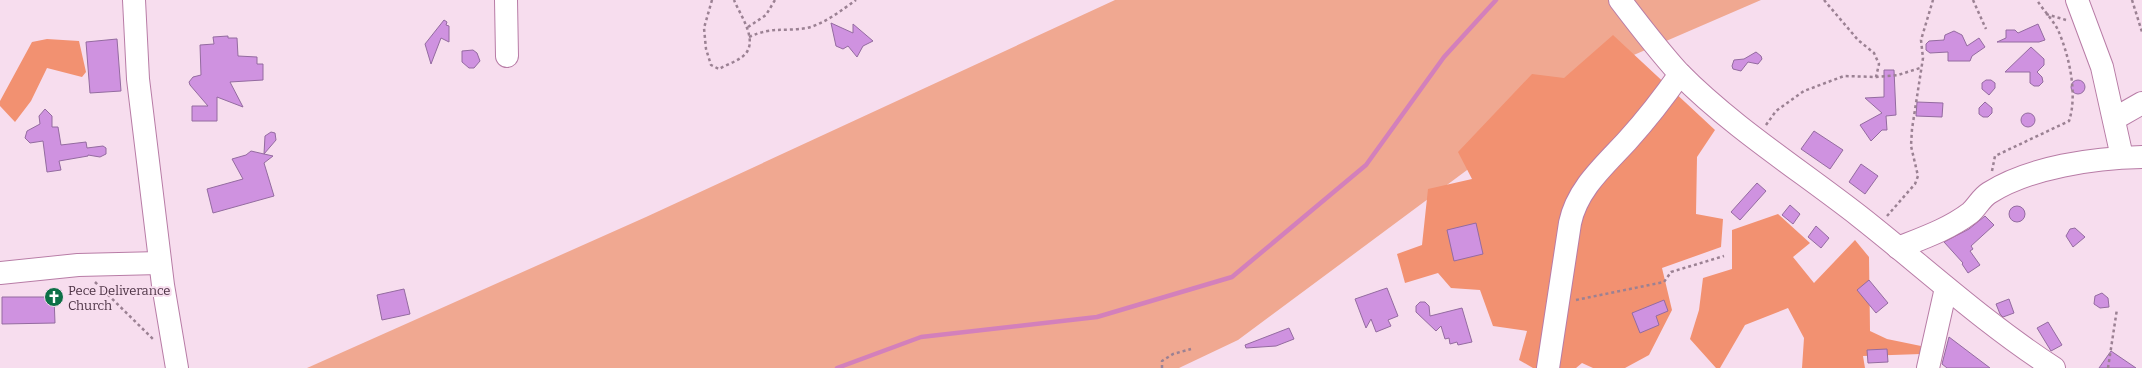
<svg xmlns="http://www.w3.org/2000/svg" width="2142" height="368" viewBox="0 0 2142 368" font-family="Bitter,serif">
<rect width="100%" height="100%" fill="#f7ddee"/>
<!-- green -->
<polygon fill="#f0a891" points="1115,0 1761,0 1606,67 1238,340 1179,368 307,368 646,217"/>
<!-- forest -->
<g fill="#f29171">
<polygon points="1613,35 1715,130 1697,157 1696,214 1723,219 1721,247 1662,268 1672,310 1649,355 1625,368 1593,368 1582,363 1576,368 1533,368 1519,360 1527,331 1493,326 1480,290 1451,288 1438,273 1405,283 1397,254 1422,245 1428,189 1472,179 1458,152 1532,74 1564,78"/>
<polygon points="47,39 79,41 86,72 82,77 47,68 31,101 15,122 0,106 0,101 32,42"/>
<polygon points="1778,214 1810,243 1793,257 1814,283 1855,240 1869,257 1870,331 1887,339 1921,346 1921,354 1863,356 1865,368 1802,368 1804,338 1788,308 1745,325 1720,368 1716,368 1690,339 1699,310 1703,278 1732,269 1732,230"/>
</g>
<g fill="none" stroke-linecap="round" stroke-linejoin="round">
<!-- stream -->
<polyline stroke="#d380bb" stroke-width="4.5" points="837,368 921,337 1097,317 1232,277 1366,165 1444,57 1496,0"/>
</g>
<!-- building -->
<g fill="#cf92e0" stroke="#946ba0">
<polygon points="444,20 447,22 446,25 449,26 449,42 441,38 431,64 425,44"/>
<polygon points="831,23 853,33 853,24 873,41 863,46 857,57 848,46 843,49 836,46"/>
<polygon points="2038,24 2045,40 2039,42 1997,42 2006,38 2006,30 2015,30 2018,33"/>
<polygon points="1954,31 1962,35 1967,46 1979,38 1985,47 1972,56 1970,61 1948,61 1948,52 1930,53 1926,50 1926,44 1929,41 1944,40 1945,35"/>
<polygon points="228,36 228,38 237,38 238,56 257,57 257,64 263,64 263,80 230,82 243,107 217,97 217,121 192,121 192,106 208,106 190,85 189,82 193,77 201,75 200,45 214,44 213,37"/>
<polygon points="117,39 121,91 90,93 86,42"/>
<polygon points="2031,47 2044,59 2044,65 2037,72 2042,77 2043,82 2039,86 2034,86 2030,83 2030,72 2005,72"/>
<polygon points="473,50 477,53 480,61 474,68 469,68 462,62 462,51"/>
<polygon points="1756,52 1761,56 1762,59 1758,64 1748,62 1741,71 1733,69 1732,66 1734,60 1744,59"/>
<polygon points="1884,70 1894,70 1896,115 1886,116 1887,130 1882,130 1871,141 1860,125 1882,113 1865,98 1884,97"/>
<polygon points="1986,80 1991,80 1995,83 1995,88 1989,95 1982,89 1982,83"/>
<circle cx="2078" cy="87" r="7"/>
<polygon points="1917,102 1943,103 1942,117 1916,116"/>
<polygon points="1985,102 1992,108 1992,113 1988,117 1983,117 1979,114 1979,108"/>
<polygon points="45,109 52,116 52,127 58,127 61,145 86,142 87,148 103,146 106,148 106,154 100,157 88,155 88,156 59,161 61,170 47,172 43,141 30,143 25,138 27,131 40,124 39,116"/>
<circle cx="2028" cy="120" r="7"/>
<polygon points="1814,131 1843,150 1830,169 1801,149"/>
<polygon points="271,132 275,133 276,140 264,154 273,156 264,163 274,196 213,213 207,189 243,179 232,159 246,155 251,151 264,154 265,136"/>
<polygon points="1861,164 1878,176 1865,194 1849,182"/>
<polygon points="1757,183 1766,191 1740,220 1731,212"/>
<polygon points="1790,205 1800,214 1793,224 1782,215"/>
<circle cx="2017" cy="214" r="8"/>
<polygon points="1985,216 1994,225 1971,246 1973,249 1970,251 1980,265 1968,273 1962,264 1963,263 1944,242 1969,229"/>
<polygon points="1476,223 1483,254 1454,261 1447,230"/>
<polygon points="1816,226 1829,238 1821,248 1808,237"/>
<polygon points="2075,228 2085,237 2073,247 2066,236 2070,229"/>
<polygon points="1869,280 1888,303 1876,313 1857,290"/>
<polygon points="1387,288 1398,316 1388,320 1391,326 1376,332 1371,319 1366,328 1355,299"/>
<polygon points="404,289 410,314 382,320 377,295"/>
<polygon points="2102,293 2108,298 2109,307 2100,308 2094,304 2095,296"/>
<polygon points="2,297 54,297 55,323 2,324"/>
<polygon points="2009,299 2014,313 2003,317 2000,314 1996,304"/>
<polygon points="1664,300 1668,311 1656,316 1659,325 1640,333 1632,313"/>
<polygon points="1420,302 1425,302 1429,306 1430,316 1462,308 1472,342 1458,345 1457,342 1450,344 1449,338 1445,339 1441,326 1436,331 1416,312 1416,306"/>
<polygon points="2048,322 2062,345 2051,351 2037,328"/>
<polygon points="1289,328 1294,339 1276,346 1246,348 1245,345"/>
<polygon points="1949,337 1990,368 1947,368 1942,364"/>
<polygon points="1887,349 1888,362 1868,363 1867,350"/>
<polygon points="2111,351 2136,368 2099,368"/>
</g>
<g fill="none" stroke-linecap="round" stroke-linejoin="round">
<!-- minor casing -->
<g stroke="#b87ca6" stroke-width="24">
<g id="minor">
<polyline points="134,0 138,79 163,285 177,368"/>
<polyline points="506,0 507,56"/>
<path d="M1620,0C1639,25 1658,50 1679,73C1731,126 1800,170 1859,216C1924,267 1984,323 2054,368"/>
<polyline points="2077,0 2102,67 2122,157"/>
<polyline points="2114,119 2142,103"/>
<path d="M1898,248C1923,238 1949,229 1970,213C1977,207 1981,198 1989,193C2030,167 2094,158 2142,157"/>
<polyline points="0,273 78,265 160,263"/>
<path d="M1548,368L1570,223C1577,189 1604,166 1627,141C1646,120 1664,97 1680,74"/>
<polyline points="1928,368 1946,288"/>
</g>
</g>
<!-- path -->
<g stroke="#9b8193" stroke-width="2.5" stroke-dasharray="3 3" stroke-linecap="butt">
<path d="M712,0L704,28L706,49L711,65L719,69C726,65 735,62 742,57C761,43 740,15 734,0"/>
<polyline points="1824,0 1858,40 1874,53 1879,64 1876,77"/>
<polyline points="1973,0 1986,29"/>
<polyline points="2132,0 2142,32"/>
<polyline points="2046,14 2066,20"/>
<polyline points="748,27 766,15 775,0"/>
<path d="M749,37C773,26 784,32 807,28C824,24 842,10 856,0"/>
<polyline points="1766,125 1776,111 1804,91 1844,76 1876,77 1898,75 1920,68"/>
<path d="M1992,171L1995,156L2069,121C2078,94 2069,55 2058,30C2053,20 2043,10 2037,0"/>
<polyline points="1887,216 1915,184 1918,176 1911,146 1912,129 1923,58 1921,40 1933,0"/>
<polyline points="95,282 153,339"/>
<polyline points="1576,300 1664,282 1671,272 1724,256"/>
<polyline points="1162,368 1162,361 1173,354 1191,349"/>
<polyline points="2108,368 2117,309"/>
</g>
<!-- minor -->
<use href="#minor" stroke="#fff" stroke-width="22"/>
</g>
<!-- icons -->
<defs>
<g id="church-disc" transform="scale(1)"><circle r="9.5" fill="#0d7047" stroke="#f7ddee"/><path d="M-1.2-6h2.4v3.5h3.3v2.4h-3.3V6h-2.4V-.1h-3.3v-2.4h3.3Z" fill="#fff"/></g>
</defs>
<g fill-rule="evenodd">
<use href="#church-disc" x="54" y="297"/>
</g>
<g text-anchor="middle" stroke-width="4" stroke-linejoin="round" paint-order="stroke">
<!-- poi labels -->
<g font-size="13" fill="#4c3244" stroke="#f7ddee" text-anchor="start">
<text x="68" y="295">Pece Deliverance<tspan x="68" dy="15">Church</tspan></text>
</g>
</g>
</svg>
